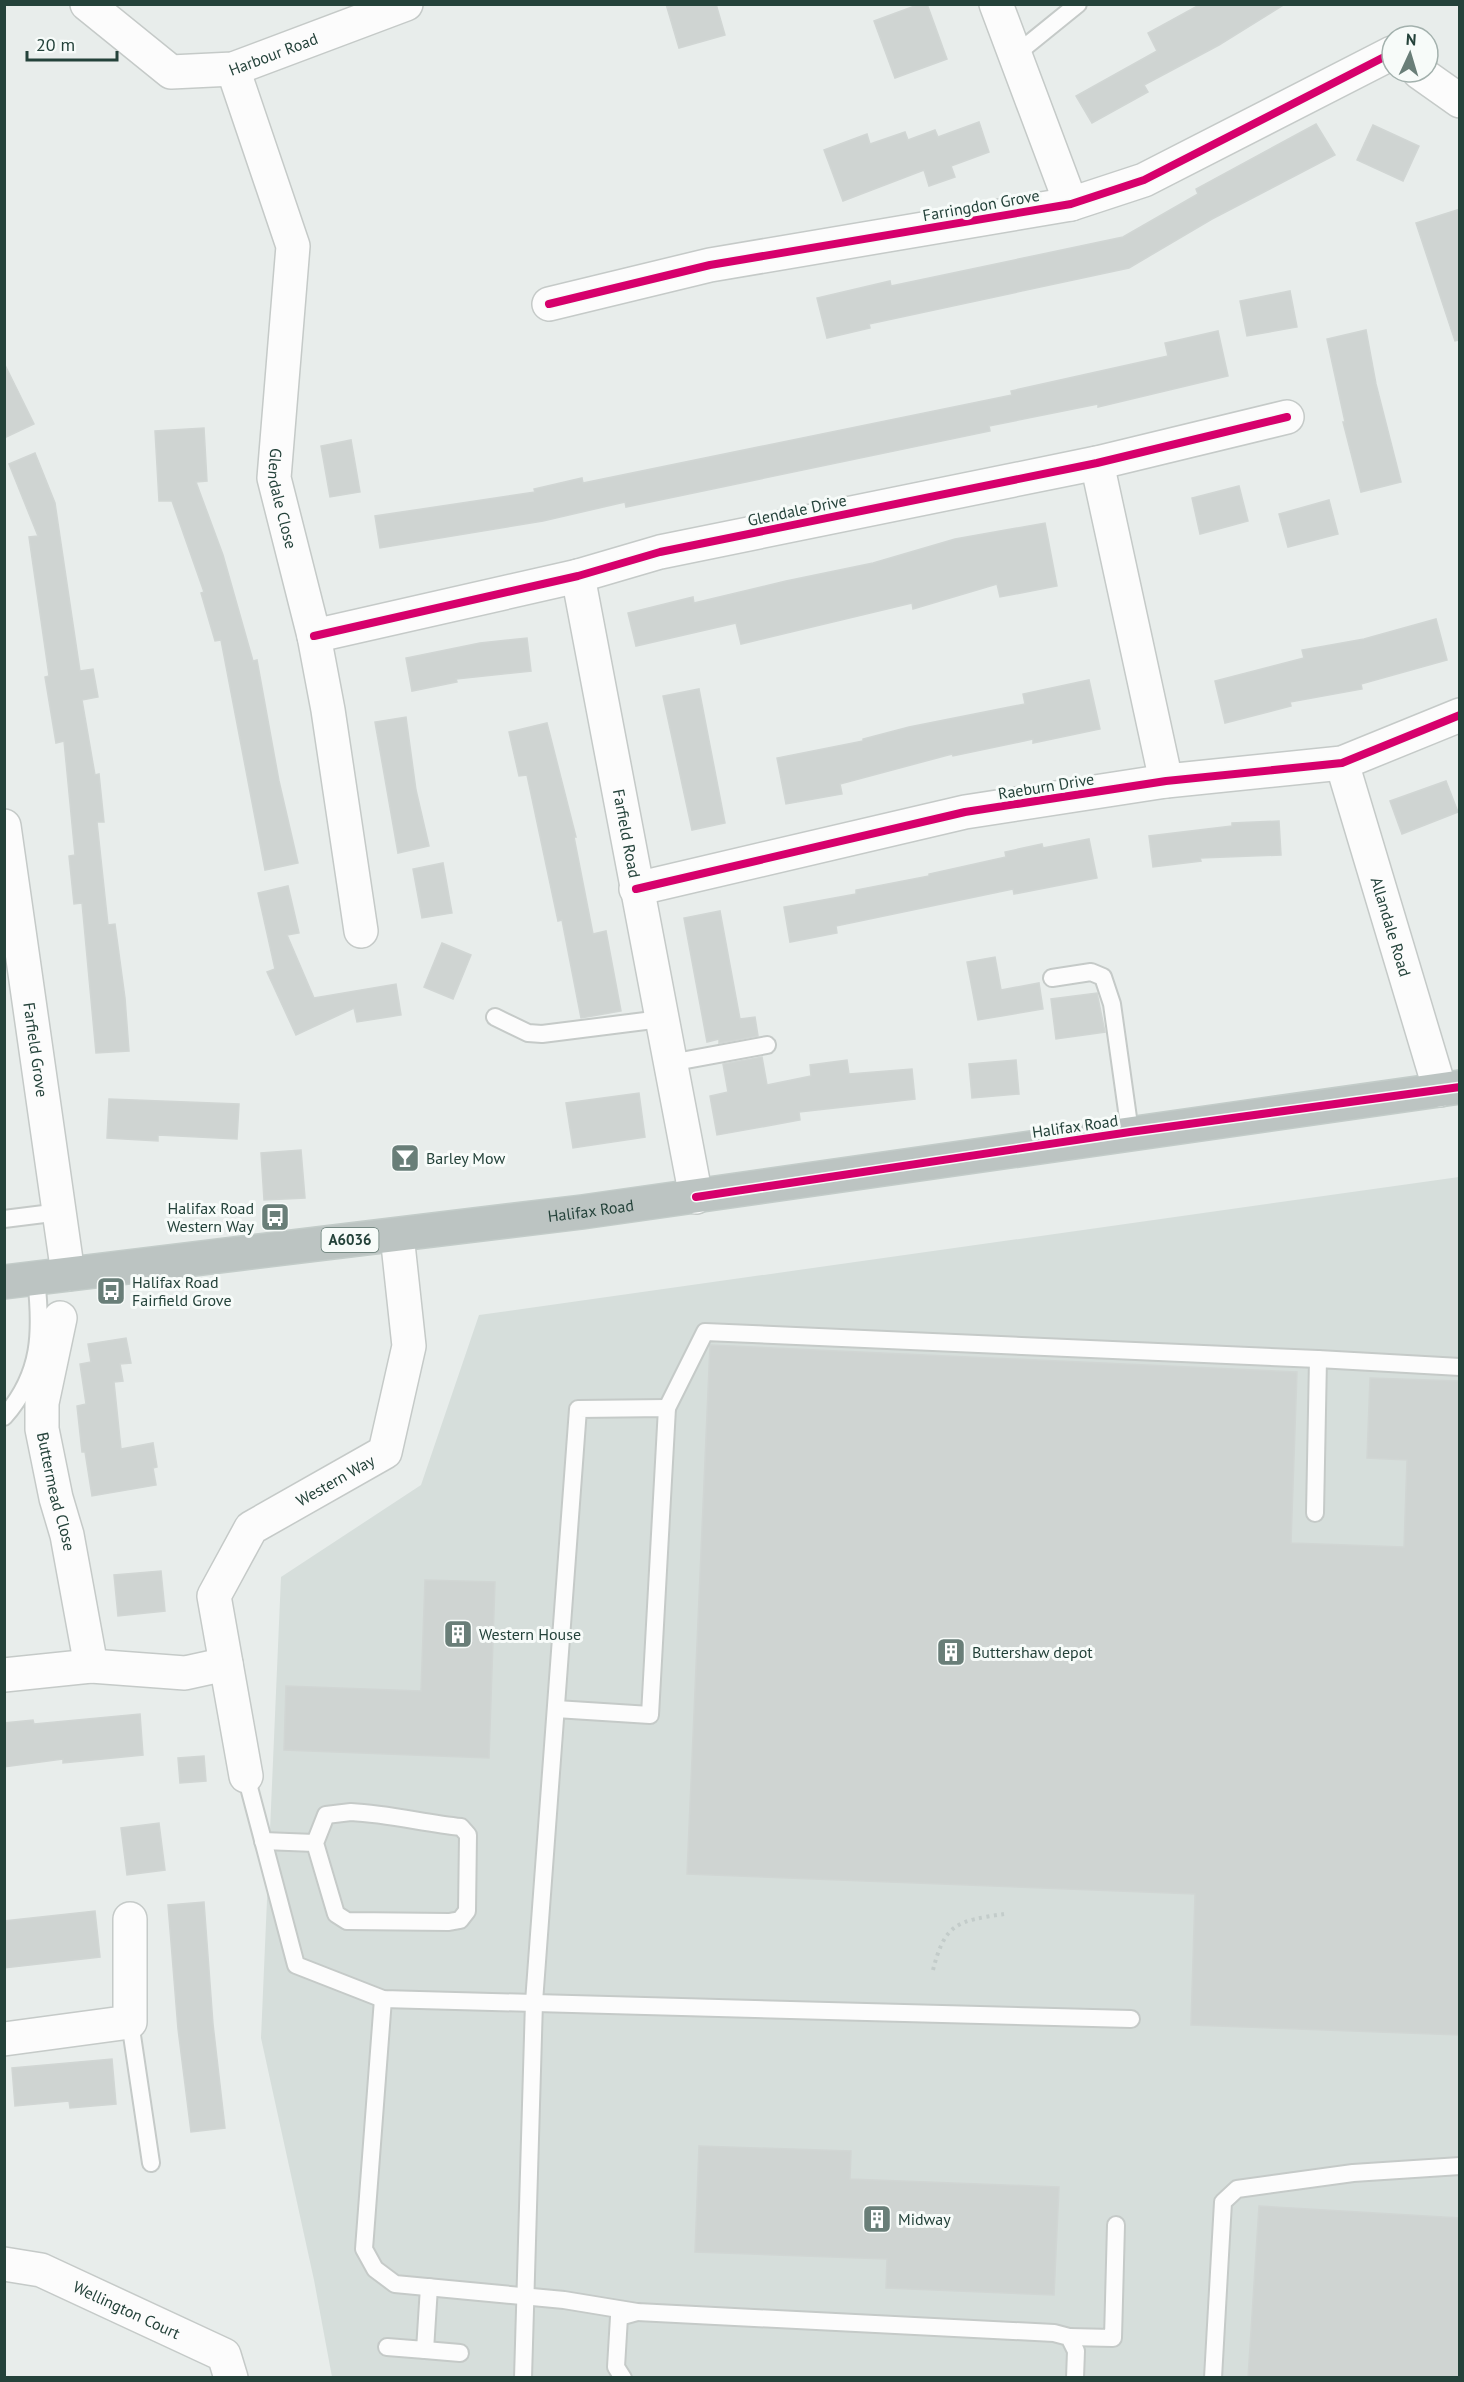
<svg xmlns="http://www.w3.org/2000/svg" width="1464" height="2382" viewBox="0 0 1464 2382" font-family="'PT Sans',sans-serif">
<rect width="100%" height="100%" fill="#e8edeb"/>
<!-- built -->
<polygon fill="#d6dedb" points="1459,1177 1459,2377 332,2377 314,2280 261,2038 281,1577 421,1485 479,1315"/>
<!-- building -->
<g fill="#cfd4d2" stroke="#d1d6d4" stroke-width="1.5">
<polygon points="666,4 716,4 725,35 679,48"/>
<polygon points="920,4 927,4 947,59 895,78 874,21"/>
<polygon points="1201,4 1285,4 1219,45 1144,85 1148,92 1092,123 1076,96 1157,51 1148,33"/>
<polygon points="979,122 989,152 951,166 955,177 929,186 924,170 843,201 824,150 867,134 870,144 905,132 908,140 935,130 938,137"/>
<polygon points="1316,124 1335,155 1212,219 1129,268 869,324 870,328 827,338 817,298 890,281 891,286 1123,237 1198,194 1196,189"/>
<polygon points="1373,125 1419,146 1403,181 1357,160"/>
<polygon points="1460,209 1460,340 1455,341 1416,223"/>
<polygon points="1290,291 1297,327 1247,336 1240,301"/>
<polygon points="1366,330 1376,384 1401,482 1361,492 1343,422 1345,422 1327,339"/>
<polygon points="1218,331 1228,376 1098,407 1098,404 989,426 990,431 626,507 625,502 543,521 380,548 375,516 535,492 534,489 582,478 583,483 1012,395 1011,391 1168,356 1165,343"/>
<polygon points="4,363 34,424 4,438"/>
<polygon points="204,428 207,481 196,482 223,555 253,661 257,660 279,781 298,863 265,870 221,640 215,641 201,593 204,592 172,501 159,501 155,431"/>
<polygon points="351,440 360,492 330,497 321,446"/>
<polygon points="35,453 55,503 80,671 93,669 98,697 82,700 95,775 99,774 104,822 97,822 108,925 115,924 125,998 129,1051 96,1053 82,903 74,904 69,856 75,855 64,741 56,743 45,677 49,676 29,537 38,536 9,464"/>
<polygon points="1239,486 1248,521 1200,534 1192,498"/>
<polygon points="1329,500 1338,534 1288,547 1279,514"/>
<polygon points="1045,523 1057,586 1000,597 997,584 913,609 912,603 741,644 736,623 636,646 628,613 693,597 694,603 786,581 873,563 955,539"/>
<polygon points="1436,619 1447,660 1361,684 1362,689 1290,702 1291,706 1225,723 1215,681 1304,658 1302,650 1364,639"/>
<polygon points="527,638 531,671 456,679 457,682 412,691 406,658 480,643"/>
<polygon points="1089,680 1100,729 1033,743 1033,739 953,756 952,754 840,784 842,794 786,804 777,758 863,741 863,739 909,727 1025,704 1023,694"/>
<polygon points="699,689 725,823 692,830 663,696"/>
<polygon points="406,717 416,790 429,846 398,853 375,722"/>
<polygon points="547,723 576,837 574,837 593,934 606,931 621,1011 581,1018 562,920 558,921 527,775 519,776 509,732"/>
<polygon points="1446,781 1458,812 1402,834 1390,801"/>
<polygon points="1279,821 1281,855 1200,858 1201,861 1153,867 1149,836 1232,826 1232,823"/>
<polygon points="1089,839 1097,878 1014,894 1013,889 836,926 837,933 790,942 784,907 856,894 856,890 929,876 929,874 1006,857 1005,852 1042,844 1043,848"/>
<polygon points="443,863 452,913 422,918 413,869"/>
<polygon points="288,886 299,933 287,935 314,998 396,984 401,1015 357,1022 354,1008 296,1035 267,972 275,969 258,893"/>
<polygon points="720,911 740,1019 755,1017 758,1036 719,1043 719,1039 707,1042 684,918"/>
<polygon points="442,943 471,955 453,999 424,987"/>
<polygon points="995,957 1001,990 1039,983 1043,1009 978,1020 967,962"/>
<polygon points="1097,993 1105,1032 1056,1039 1051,999"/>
<polygon points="762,1057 767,1085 811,1076 810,1065 847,1060 849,1074 912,1069 915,1099 799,1112 800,1120 717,1135 710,1096 728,1092 723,1064"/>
<polygon points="1016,1060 1019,1094 972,1098 969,1064"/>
<polygon points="639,1093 645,1137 573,1148 566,1103"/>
<polygon points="109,1099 239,1104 237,1139 158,1135 158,1141 107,1138"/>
<polygon points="301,1150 305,1198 264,1200 261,1153"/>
<polygon points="126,1338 131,1363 120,1364 123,1381 114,1382 121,1449 153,1443 157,1467 153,1468 156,1485 92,1496 85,1452 82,1452 77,1406 86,1404 80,1364 91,1362 88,1344"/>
<polygon points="710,1345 1297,1372 1291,1543 1404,1547 1407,1460 1367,1458 1370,1378 1460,1381 1460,2035 1191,2025 1195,1894 687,1874"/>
<polygon points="161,1571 165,1611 118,1616 114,1575"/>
<polygon points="425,1580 495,1582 489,1758 284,1750 286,1686 421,1691"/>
<polygon points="140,1714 143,1755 63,1763 63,1759 4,1767 4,1723 33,1720 34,1724"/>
<polygon points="204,1756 206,1781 180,1783 178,1758"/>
<polygon points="159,1823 165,1870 127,1875 121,1828"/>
<polygon points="204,1902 213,2024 225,2128 191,2132 178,2029 168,1905"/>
<polygon points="95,1911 100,1957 4,1968 4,1921"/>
<polygon points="112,2059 116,2104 70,2108 69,2101 15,2106 12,2068"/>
<polygon points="699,2146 851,2151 850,2179 1059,2187 1054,2295 886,2288 887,2259 695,2252"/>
<polygon points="1259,2206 1460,2218 1460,2378 1248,2378"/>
</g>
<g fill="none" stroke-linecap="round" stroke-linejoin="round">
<!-- lane casing -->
<g stroke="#c5cac8" stroke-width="20">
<g id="lane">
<polyline points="1015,55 1078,4"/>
<polyline points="1052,978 1091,972 1103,977 1112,1004 1130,1132"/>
<polyline points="495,1017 528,1033 542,1034 661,1019"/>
<polyline points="670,1063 767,1045"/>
<polyline points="4,1219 60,1212"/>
<polyline points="667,1408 705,1332 1318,1359"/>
<path d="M4,1417C42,1374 42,1331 36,1278"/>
<polyline points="1315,1513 1318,1359 1460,1367"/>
<polyline points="246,1776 296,1965 383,1999 1131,2019"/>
<path d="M351,1812C389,1814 424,1823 461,1827L468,1835L467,1911L460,1920L449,1922L347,1921L336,1914L315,1843L326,1815Z"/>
<polyline points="263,1841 315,1843"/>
<polyline points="383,1999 364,2249 375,2269 395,2284 564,2300 637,2312 1054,2333 1069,2337 1076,2351 1075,2378"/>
<polyline points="130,2022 151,2163"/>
<polyline points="1069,2337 1113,2338 1116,2225"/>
<polyline points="387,2347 425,2350 429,2287"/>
<polyline points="425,2350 460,2353"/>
<polyline points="523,2378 534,2002 578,1409 667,1408 650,1715 556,1709"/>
<polyline points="623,2378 616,2367 619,2317 637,2312"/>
<polyline points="1213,2378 1223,2202 1237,2189 1353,2173 1460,2166"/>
</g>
</g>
<!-- street casing -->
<g stroke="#c5cac8" stroke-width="36">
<g id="street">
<path id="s1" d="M87,4L171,72L233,69L406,4"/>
<polyline points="996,4 1071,204"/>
<path id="s2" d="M233,69L293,246L274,478L314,636L328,710L361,931"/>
<polyline points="1419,72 1460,101"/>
<polyline points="549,304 710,265 1071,204 1144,180 1392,53"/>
<polyline points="1097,463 1166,781"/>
<path id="s3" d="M578,576L696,1197"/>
<polyline points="314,636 578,576 660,552 1097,463 1287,417"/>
<path id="s4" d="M1342,763L1440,1090"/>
<path id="s5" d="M4,826L68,1274"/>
<polyline points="636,889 965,812 1166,781 1342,763 1460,715"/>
<path id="s6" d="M60,1318L42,1403V1429L56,1498L67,1535L91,1666"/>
<polyline points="4,1675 91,1666 185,1673 226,1664"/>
<path id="s7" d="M246,1776L214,1596L251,1528L385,1452L409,1346L397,1235"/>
<polyline points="4,2039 130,2022 130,1919"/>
<path id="s8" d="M4,2264L41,2270L224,2355L231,2378"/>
</g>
</g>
<!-- highway casing -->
<g stroke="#c3ccc9" stroke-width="36">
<g id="highway">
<path id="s9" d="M4,1282L582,1212L1460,1087"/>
</g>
</g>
<!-- path -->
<path stroke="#c3ccca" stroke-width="4" stroke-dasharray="3 4.5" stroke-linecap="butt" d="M933,1970C945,1923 957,1921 1004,1914"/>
<!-- lane -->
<use href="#lane" stroke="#fcfcfc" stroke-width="16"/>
<!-- street -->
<use href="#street" stroke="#fcfcfc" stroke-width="33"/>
<!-- highway -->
<use href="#highway" stroke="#bcc4c2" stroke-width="33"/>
<!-- cycleway casing -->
<g stroke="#f7fbf9" stroke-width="11">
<g id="cycleway">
<polyline points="549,304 710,265 1071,204 1144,180 1392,53"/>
<polyline points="314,636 578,576 660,552 1097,463 1287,417"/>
<polyline points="636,889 965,812 1166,781 1342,763 1460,715"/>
<polyline points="696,1197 1130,1132 1460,1087"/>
</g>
</g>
<!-- cycleway -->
<use href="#cycleway" stroke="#d6006c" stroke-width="8"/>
</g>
<!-- icons -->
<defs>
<g id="bar-square" transform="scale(1.5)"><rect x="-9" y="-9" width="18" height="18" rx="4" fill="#697e78" stroke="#f7fbf9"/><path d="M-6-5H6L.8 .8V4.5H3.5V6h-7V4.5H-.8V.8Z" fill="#fff"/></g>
<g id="bus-square" transform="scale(1.5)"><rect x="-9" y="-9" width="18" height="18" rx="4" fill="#697e78" stroke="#f7fbf9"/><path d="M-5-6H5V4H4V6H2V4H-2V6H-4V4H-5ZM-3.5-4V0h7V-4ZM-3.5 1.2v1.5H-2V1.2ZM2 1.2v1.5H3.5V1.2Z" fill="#fff"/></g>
<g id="building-square" transform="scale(1.5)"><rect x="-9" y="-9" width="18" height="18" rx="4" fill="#697e78" stroke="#f7fbf9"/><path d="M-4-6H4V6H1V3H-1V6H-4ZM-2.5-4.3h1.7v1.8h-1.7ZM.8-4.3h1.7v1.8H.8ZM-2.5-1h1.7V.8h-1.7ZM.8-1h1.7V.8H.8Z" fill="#fff"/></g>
</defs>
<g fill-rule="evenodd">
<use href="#bar-square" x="405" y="1158"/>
<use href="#bus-square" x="275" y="1217"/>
<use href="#bus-square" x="111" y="1291"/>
<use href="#building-square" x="458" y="1634"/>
<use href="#building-square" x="951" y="1652"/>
<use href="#building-square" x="877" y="2219"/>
</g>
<g text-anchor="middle" stroke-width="6" stroke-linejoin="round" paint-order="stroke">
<!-- shield labels -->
<rect fill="#f7fbf9" stroke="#637a73" stroke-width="1.5" x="321.5" y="1228" width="57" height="24" rx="4.5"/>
<g font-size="15" font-weight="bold" fill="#24423a">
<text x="350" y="1245">A6036</text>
</g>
<!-- street labels -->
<g font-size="16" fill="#24423a" stroke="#f7fbf9">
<text dy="6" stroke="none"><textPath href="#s1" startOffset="213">Harbour Road</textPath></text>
<text transform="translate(981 205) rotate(-10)" y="6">Farringdon Grove</text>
<text dy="6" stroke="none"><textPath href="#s2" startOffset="441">Glendale Close</textPath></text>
<text transform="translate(797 510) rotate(-12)" y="6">Glendale Drive</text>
<text transform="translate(1046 786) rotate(-9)" y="6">Raeburn Drive</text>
<text dy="6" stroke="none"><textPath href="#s3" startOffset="262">Farfield Road</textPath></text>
<text dy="6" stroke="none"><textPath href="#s4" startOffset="171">Allandale Road</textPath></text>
<text dy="6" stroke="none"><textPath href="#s5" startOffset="226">Farfield Grove</textPath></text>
<text transform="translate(1075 1126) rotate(-8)" y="6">Halifax Road</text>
<text dy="6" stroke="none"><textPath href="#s9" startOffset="591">Halifax Road</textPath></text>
<text dy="6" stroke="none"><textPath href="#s7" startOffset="357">Western Way</textPath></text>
<text dy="6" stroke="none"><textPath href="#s6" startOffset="177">Buttermead Close</textPath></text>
<text dy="6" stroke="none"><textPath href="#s8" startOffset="132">Wellington Court</textPath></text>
</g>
<!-- poi labels -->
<g font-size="16" fill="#24423a" stroke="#f7fbf9" text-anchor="start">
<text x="426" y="1164">Barley Mow</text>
<text x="254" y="1214" text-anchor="end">Halifax Road<tspan x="254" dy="18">Western Way</tspan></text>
<text x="132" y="1288">Halifax Road<tspan x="132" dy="18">Fairfield Grove</tspan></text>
<text x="479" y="1640">Western House</text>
<text x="972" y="1658">Buttershaw depot</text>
<text x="898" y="2225">Midway</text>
</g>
</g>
<!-- border -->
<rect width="1464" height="2382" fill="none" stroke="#24423a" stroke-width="12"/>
<!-- north arrow -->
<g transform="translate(1410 54) rotate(4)"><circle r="28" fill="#f7fbf9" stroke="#a3b1ad" stroke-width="1.5"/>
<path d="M0-4.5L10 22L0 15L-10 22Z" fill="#697e78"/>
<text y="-9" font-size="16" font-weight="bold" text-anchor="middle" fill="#24423a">N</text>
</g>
<!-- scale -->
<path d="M27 51v9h90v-9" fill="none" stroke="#24423a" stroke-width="3"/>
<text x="36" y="51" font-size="18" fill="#24423a" stroke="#f7fbf9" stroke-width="4.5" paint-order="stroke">20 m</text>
</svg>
